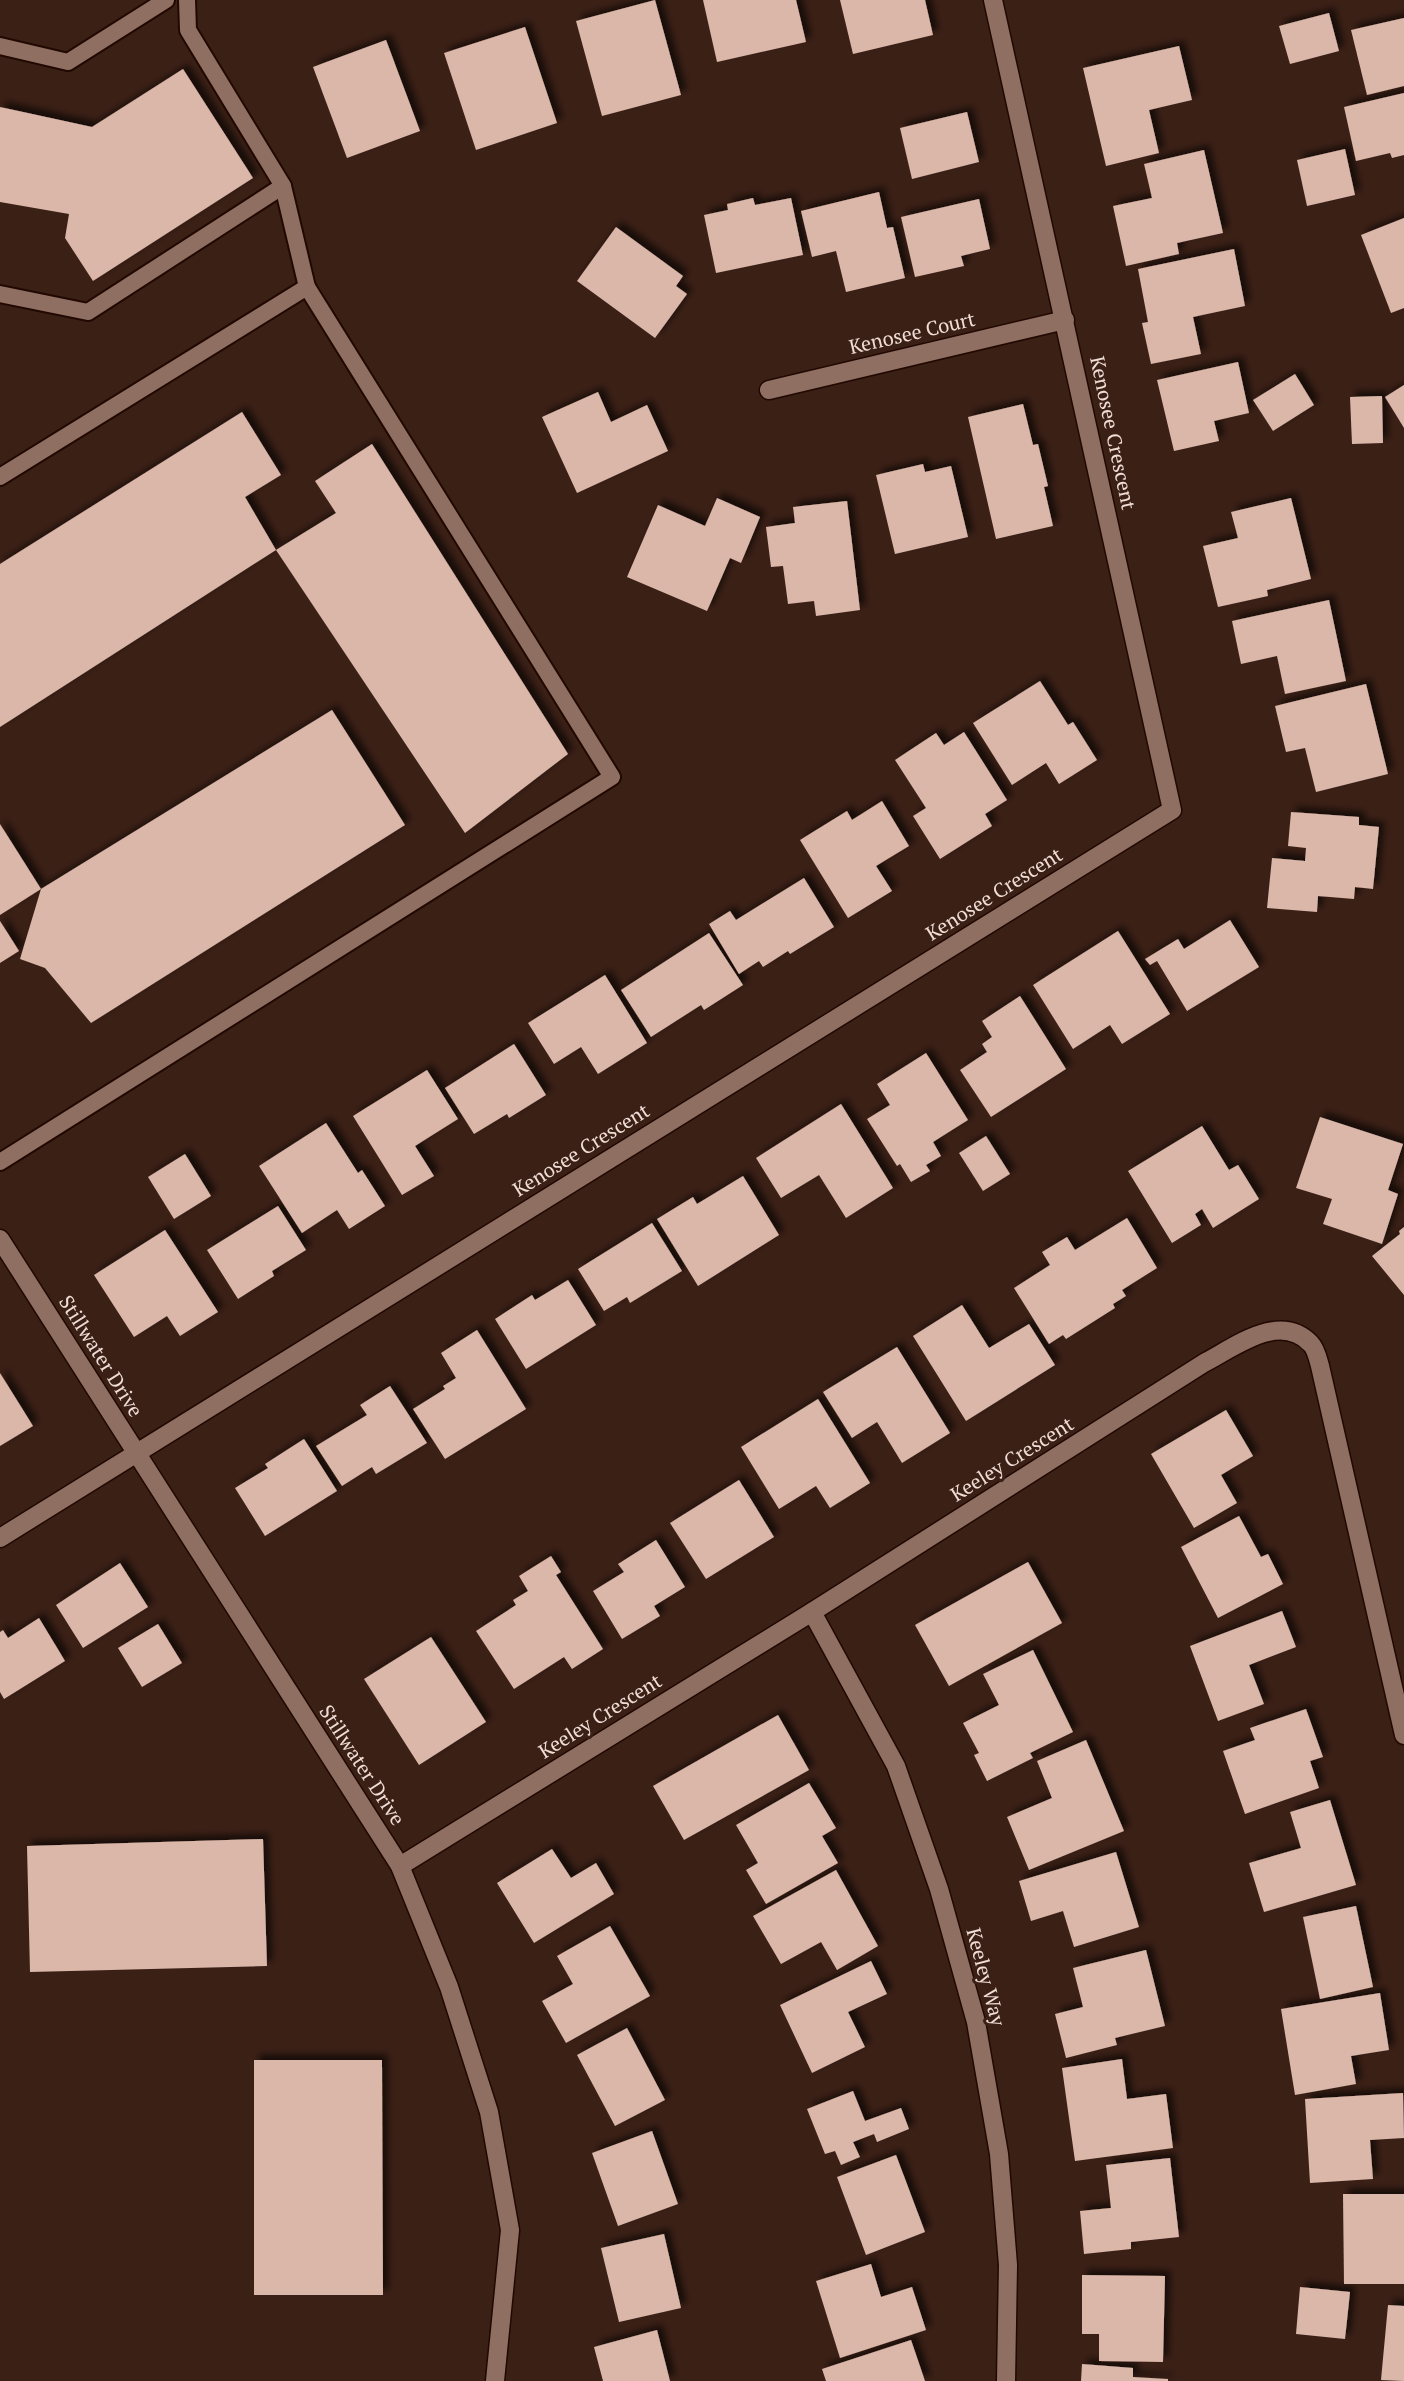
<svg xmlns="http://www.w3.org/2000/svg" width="1404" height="2381" viewBox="0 0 1404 2381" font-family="'PT Serif',serif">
<defs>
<filter id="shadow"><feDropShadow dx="5.5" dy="-5.5" stdDeviation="3" flood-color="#0009"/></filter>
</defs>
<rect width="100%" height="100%" fill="#3b2016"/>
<!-- building -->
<g fill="#dbb7aa" filter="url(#shadow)">
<polygon points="655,0 681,95 602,116 576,21"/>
<polygon points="703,0 796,0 806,42 717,62"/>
<polygon points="840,0 925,0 933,35 853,54"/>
<polygon points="1329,13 1339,51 1290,64 1279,26"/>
<polygon points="1404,18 1404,86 1367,95 1351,30"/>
<polygon points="525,27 557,123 476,150 444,53"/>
<polygon points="386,40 420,131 347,158 313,67"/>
<polygon points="1179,46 1192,100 1149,110 1159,153 1106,166 1083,68"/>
<polygon points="183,69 253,178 93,281 65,238 69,214 0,202 0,107 92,127"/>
<polygon points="1404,93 1404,155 1392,158 1390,153 1356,161 1344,107"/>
<polygon points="967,112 979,162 912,179 900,128"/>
<polygon points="1345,149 1355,195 1307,206 1297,160"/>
<polygon points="1204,150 1223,233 1177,243 1179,254 1126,266 1113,206 1152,198 1144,164"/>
<polygon points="879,192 887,228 893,227 905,278 846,292 836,251 812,257 801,211"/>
<polygon points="753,198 755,205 791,198 803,255 716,273 704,215 728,210 727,204"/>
<polygon points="979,199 990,249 961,256 964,266 915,277 901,217"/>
<polygon points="1404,218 1404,308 1391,313 1361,235"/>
<polygon points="616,227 683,276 676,286 687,294 655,338 577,281"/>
<polygon points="1234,249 1245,306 1193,317 1201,354 1151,364 1142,323 1148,322 1138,269"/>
<polygon points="1238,362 1249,413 1214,421 1219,441 1174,451 1157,380"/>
<polygon points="1295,374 1314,405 1273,431 1253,400"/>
<polygon points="1404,385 1404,428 1385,397"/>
<polygon points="598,392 611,422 647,405 668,451 577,493 542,417"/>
<polygon points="1382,396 1383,443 1352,444 1350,397"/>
<polygon points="1023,404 1033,445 1038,444 1048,486 1044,487 1053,526 996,539 968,417"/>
<polygon points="242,412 281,475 245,497 276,550 0,727 0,564"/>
<polygon points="372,444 568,754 465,833 276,550 336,513 315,481"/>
<polygon points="923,464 925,472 951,466 968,537 895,554 876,475"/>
<polygon points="717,498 760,517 741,563 730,558 707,611 627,577 658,505 705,526"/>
<polygon points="1291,498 1311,579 1267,590 1268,596 1218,607 1203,546 1238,538 1231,512"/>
<polygon points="847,501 860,610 816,616 814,601 788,604 783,566 771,567 766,527 795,523 793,507"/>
<polygon points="1329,600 1346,681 1285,694 1277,656 1241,664 1232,621"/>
<polygon points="1040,681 1068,725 1073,722 1097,760 1059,784 1046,763 1012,785 973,723"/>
<polygon points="1366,684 1388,774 1316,792 1305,748 1286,752 1275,706"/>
<polygon points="332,710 405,825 91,1023 45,968 20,959 41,889"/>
<polygon points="964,732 1007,800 985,814 992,826 940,859 913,816 926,808 895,760 936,733 944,745"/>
<polygon points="882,801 909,846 876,866 892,891 848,918 800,840 847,811 852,820"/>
<polygon points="1291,812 1359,817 1359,825 1379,827 1373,889 1355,887 1354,899 1318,896 1317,912 1267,908 1272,858 1305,861 1306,848 1288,846"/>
<polygon points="0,824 41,889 0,915"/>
<polygon points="804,878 834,927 790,954 788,951 763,967 759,961 739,974 709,924 730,911 736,920"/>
<polygon points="1230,920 1259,967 1187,1011 1157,961 1150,965 1145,959 1178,939 1184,949"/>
<polygon points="0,921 19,951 0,963"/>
<polygon points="1118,931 1170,1014 1122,1044 1110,1025 1073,1049 1033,985"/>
<polygon points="709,933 743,985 704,1010 701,1005 651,1037 621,990"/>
<polygon points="605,975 647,1043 598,1074 581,1047 554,1064 528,1023"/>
<polygon points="1020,996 1066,1069 991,1117 960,1070 987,1052 982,1044 992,1037 982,1021"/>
<polygon points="514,1044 546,1095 509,1118 507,1114 474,1134 445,1088"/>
<polygon points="926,1053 968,1120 933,1142 941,1156 926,1165 930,1171 911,1182 900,1164 897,1166 867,1119 890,1105 877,1084"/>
<polygon points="427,1070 458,1119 415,1146 434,1176 402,1195 353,1116"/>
<polygon points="841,1104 893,1188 846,1218 819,1175 781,1198 756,1158"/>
<polygon points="1320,1117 1403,1144 1388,1190 1398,1194 1382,1244 1323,1224 1332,1199 1296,1188"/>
<polygon points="326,1123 358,1173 362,1170 385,1206 349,1229 337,1210 302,1233 259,1166"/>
<polygon points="1202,1126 1229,1170 1238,1165 1259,1199 1213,1228 1202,1209 1195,1214 1201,1225 1172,1243 1128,1171"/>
<polygon points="986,1136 1010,1174 983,1191 959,1153"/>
<polygon points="185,1154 211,1196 174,1219 148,1177"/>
<polygon points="743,1176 779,1235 698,1286 657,1219 693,1197 697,1204"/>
<polygon points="278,1206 306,1250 272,1271 274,1276 238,1299 207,1250"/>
<polygon points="1127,1218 1157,1268 1122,1290 1126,1296 1113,1304 1115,1308 1066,1339 1063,1335 1049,1344 1014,1288 1050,1265 1042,1252 1067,1237 1075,1250"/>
<polygon points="652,1223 682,1271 630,1303 627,1297 604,1311 578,1269"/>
<polygon points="1404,1227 1404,1295 1372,1256 1400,1234 1399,1231"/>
<polygon points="165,1230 218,1312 180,1336 167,1316 134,1337 94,1275"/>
<polygon points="568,1280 596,1325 526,1369 495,1319 532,1295 535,1300"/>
<polygon points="962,1305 989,1348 1029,1324 1055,1365 966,1421 913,1336"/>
<polygon points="477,1330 526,1409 445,1459 413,1409 445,1389 443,1386 456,1378 441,1353"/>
<polygon points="897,1347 950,1433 902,1463 877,1422 852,1438 823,1392"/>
<polygon points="0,1373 33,1426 0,1446"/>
<polygon points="390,1386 427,1443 376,1474 372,1467 342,1486 316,1446 367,1415 360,1405"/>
<polygon points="818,1399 870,1483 830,1508 816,1486 779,1509 741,1447"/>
<polygon points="1226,1410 1253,1456 1221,1475 1237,1503 1194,1528 1151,1454"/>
<polygon points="304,1439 337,1491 265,1536 235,1488 268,1468 265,1464"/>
<polygon points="739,1480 774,1537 706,1579 670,1523"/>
<polygon points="1239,1516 1261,1557 1268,1554 1283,1584 1218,1618 1181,1547"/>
<polygon points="656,1540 685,1587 654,1606 660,1616 622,1639 593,1591 624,1572 618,1564"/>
<polygon points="551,1556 561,1572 556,1575 603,1649 572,1669 564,1657 514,1689 476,1631 516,1605 513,1600 528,1591 519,1576"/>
<polygon points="1028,1562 1062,1623 949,1686 915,1625"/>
<polygon points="120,1563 148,1607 83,1648 56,1605"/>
<polygon points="1282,1611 1296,1647 1249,1665 1264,1704 1218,1721 1190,1646"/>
<polygon points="39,1618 65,1661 4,1699 0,1692 0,1632 3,1630 8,1638"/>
<polygon points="158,1624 182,1663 142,1687 118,1648"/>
<polygon points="431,1637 486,1722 419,1765 364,1679"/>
<polygon points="1033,1650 1073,1732 1030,1753 1033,1758 987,1781 974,1755 979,1753 963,1723 999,1705 983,1674"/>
<polygon points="1306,1709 1323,1757 1310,1761 1319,1788 1245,1814 1223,1751 1255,1740 1250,1728"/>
<polygon points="778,1715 809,1770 684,1840 653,1786"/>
<polygon points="1086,1740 1124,1831 1029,1870 1007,1817 1052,1798 1037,1761"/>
<polygon points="809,1783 836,1828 822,1836 838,1863 766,1904 746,1870 758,1863 736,1825"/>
<polygon points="1330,1800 1356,1885 1264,1912 1249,1863 1301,1848 1290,1812"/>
<polygon points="263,1839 267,1966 30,1972 27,1846"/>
<polygon points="552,1849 571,1878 596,1863 614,1894 534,1943 497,1883"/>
<polygon points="1116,1852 1139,1927 1074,1947 1063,1911 1031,1921 1019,1881"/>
<polygon points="836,1870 878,1946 837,1970 821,1942 781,1964 753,1916"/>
<polygon points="1356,1906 1373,1987 1320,1999 1303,1917"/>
<polygon points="610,1926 650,1996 566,2043 542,2001 573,1984 557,1956"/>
<polygon points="1146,1950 1165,2026 1115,2038 1117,2045 1066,2058 1055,2014 1083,2007 1073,1968"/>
<polygon points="871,1961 887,1994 848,2012 865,2047 812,2073 780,2005"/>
<polygon points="1380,1993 1389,2050 1351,2056 1356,2084 1295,2095 1281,2009"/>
<polygon points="627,2028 665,2100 615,2126 577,2055"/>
<polygon points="1122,2059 1127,2099 1166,2094 1173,2148 1075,2161 1062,2068"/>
<polygon points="254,2060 382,2060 383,2295 254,2295"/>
<polygon points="853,2091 865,2121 901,2108 909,2129 877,2142 874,2134 853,2142 860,2157 841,2165 835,2151 825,2154 807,2109"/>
<polygon points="1403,2093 1404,2138 1370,2140 1373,2179 1310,2183 1305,2099"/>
<polygon points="652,2131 678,2204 618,2226 592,2153"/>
<polygon points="896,2155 925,2232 866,2255 837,2177"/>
<polygon points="1170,2158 1179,2237 1131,2242 1131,2249 1084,2254 1080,2211 1111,2208 1106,2165"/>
<polygon points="1343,2194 1404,2194 1404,2284 1344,2284"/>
<polygon points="664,2234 681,2308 619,2322 601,2248"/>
<polygon points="871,2264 881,2297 912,2287 926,2330 840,2358 816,2281"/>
<polygon points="1082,2275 1165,2276 1163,2362 1099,2361 1099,2334 1082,2334"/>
<polygon points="1300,2287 1350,2292 1345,2339 1296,2334"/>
<polygon points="1388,2305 1404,2306 1404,2381 1381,2380"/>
<polygon points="657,2330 670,2381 603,2381 594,2347"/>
<polygon points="911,2340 925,2381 826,2381 822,2369"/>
<polygon points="1082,2364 1133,2368 1133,2377 1168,2379 1168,2381 1081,2381"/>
</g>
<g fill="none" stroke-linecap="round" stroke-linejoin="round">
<!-- lane casing -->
<g stroke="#210902" stroke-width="20">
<g id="lane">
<polyline points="0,46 68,62 166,0"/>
<polyline points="283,186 307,287"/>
<polyline points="0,294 88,312 283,186 188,30 187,0"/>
<polyline points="0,477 307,287 612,777 0,1162"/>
</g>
</g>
<!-- street casing -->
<g stroke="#210902" stroke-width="21">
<g id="street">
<polyline points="769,390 1065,320"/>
<polyline points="0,1538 1172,810 993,0"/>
<polyline points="812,1612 896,1766 939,1889 976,2022 999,2154 1008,2265 1006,2381"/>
<path d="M400,1866L812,1612L1204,1363C1235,1347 1280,1311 1311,1344C1316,1349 1318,1359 1320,1366L1404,1735"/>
</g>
</g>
<!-- secondary casing -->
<g stroke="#210902" stroke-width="21">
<polyline id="secondary" points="0,1239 400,1866 449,1987 489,2112 510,2230 495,2381"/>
</g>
<!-- lane -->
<use href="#lane" stroke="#906f63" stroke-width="16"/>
<!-- street -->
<use href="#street" stroke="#906f63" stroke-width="18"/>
<!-- secondary -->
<use href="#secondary" stroke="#906f63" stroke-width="18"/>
</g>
<g text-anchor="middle" stroke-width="6" stroke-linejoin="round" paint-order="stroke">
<!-- street labels -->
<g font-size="20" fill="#f0ddd6" stroke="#3b2016">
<text transform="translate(912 333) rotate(-13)" y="7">Kenosee Court</text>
<text transform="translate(1113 433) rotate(78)" y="7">Kenosee Crescent</text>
<text transform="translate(994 894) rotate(-32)" y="7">Kenosee Crescent</text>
<text transform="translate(581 1150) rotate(-32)" y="7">Kenosee Crescent</text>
<text transform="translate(101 1356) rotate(58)" y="7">Stillwater Drive</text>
<text transform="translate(1012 1459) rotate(-32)" y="7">Keeley Crescent</text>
<text transform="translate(600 1716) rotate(-32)" y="7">Keeley Crescent</text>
<text transform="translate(362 1765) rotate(57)" y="7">Stillwater Drive</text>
<text transform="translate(986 1977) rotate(75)" y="7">Keeley Way</text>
</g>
</g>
</svg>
